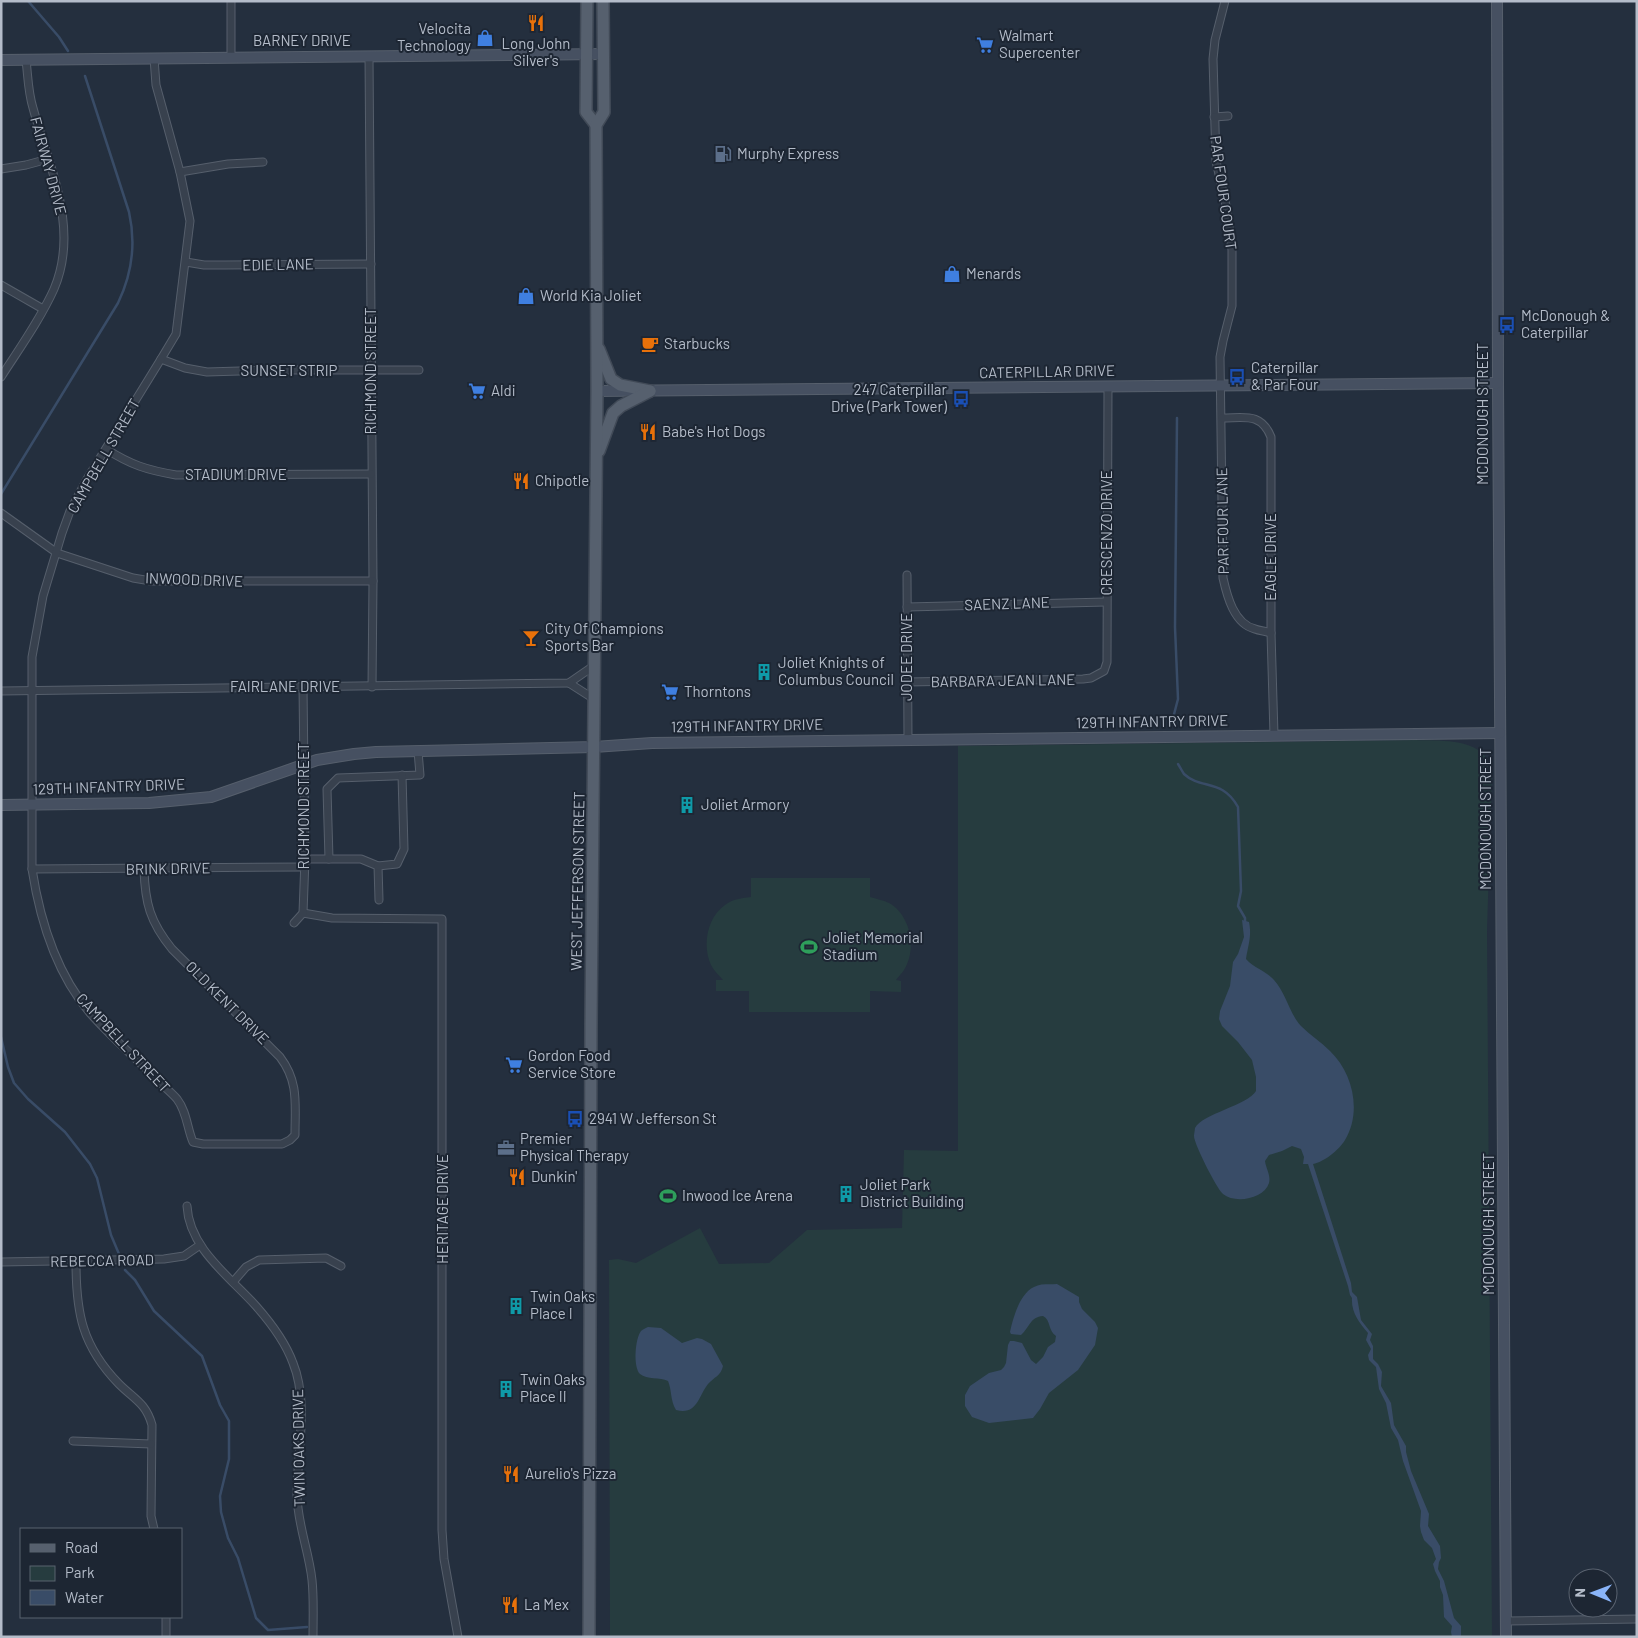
<svg xmlns="http://www.w3.org/2000/svg" width="1638" height="1638" viewBox="0 0 1638 1638" font-family="Barlow,sans-serif">
<rect width="100%" height="100%" fill="#242f3e"/>
<!-- green -->
<g fill="#263c3f">
<path d="M1416,740C1437,741 1474,738 1487,759C1489,764 1490,770 1492,774L1487,930L1492,1637H610L609,1260L618,1259L636,1263L700,1228L719,1264L769,1263L807,1230L902,1228L904,1150L958,1151V746Z"/>
<path d="M751,878H870V897C876,899 883,900 889,903C909,914 916,944 907,964C905,970 900,975 896,980L901,981V992L870,991V1012H749V991H716V980H723C719,975 714,971 711,965C702,946 707,917 725,905C733,899 742,898 751,897Z"/>
</g>
<!-- water -->
<g fill="#394c67">
<path d="M1242,920L1249,922C1252,936 1248,946 1246,959C1254,968 1266,971 1274,980C1286,993 1289,1013 1301,1026C1310,1035 1321,1042 1330,1051C1353,1073 1362,1112 1345,1140C1339,1150 1324,1162 1313,1164L1351,1283L1352,1292L1357,1297L1361,1320L1372,1334L1370,1340L1373,1346V1359L1378,1364L1382,1372L1381,1386L1391,1403L1394,1425L1406,1446V1452L1411,1471L1429,1514L1428,1526L1440,1546L1441,1558L1439,1562L1438,1569L1444,1581L1454,1618L1461,1626V1637H1452L1451,1632L1452,1626L1444,1617L1443,1595L1440,1587V1581L1435,1571L1433,1564L1436,1559L1432,1548L1424,1540L1421,1532L1420,1526L1421,1511L1403,1461L1398,1440L1391,1428L1386,1403L1379,1389L1376,1367L1369,1360L1368,1355L1371,1349L1366,1340L1368,1333C1359,1323 1351,1312 1352,1298L1350,1295L1348,1286L1308,1164H1303L1304,1157L1301,1149L1292,1146L1282,1151L1269,1155L1265,1161C1266,1169 1271,1175 1269,1183C1264,1199 1235,1204 1223,1194C1217,1189 1194,1144 1194,1136C1194,1135 1195,1129 1195,1128C1202,1114 1248,1105 1256,1091V1077L1252,1060L1238,1042L1222,1026L1219,1019L1220,1011L1230,986L1233,962L1238,954L1244,937Z"/>
<path d="M1057,1284L1079,1297V1302L1082,1309L1095,1322L1098,1328L1095,1345L1078,1370L1049,1393L1040,1409L1033,1418L989,1423L972,1417L965,1406V1395L970,1386L989,1373L1001,1370L1004,1367L1006,1363L1008,1345L1010,1341H1014L1022,1343L1031,1360L1036,1364L1043,1357L1048,1347L1055,1342L1056,1336C1048,1331 1051,1320 1043,1316C1030,1317 1030,1327 1021,1335L1011,1334L1010,1332C1013,1318 1020,1293 1034,1287C1041,1283 1050,1285 1057,1284Z"/>
<path d="M648,1327L661,1328L682,1343L697,1338L702,1339L711,1344L723,1366C721,1376 714,1377 708,1384C699,1395 697,1416 676,1410C670,1400 672,1390 668,1381C660,1377 647,1380 640,1374C633,1367 635,1339 641,1331C643,1329 646,1328 648,1327Z"/>
</g>
<g fill="none" stroke-linecap="round" stroke-linejoin="round">
<!-- stream -->
<g stroke="#394c67" stroke-width="2.5">
<polyline points="28,1 59,37 68,51"/>
<path d="M1,494L118,303C132,274 136,243 129,212L85,76"/>
<polyline points="1172,722 1178,699 1175,627 1177,418"/>
<path d="M1178,764C1180,767 1182,771 1184,774C1201,790 1222,778 1238,807L1241,891L1238,906L1245,918V923"/>
<polyline points="1,1037 8,1067 14,1083 28,1099 65,1132 90,1164 97,1178 111,1235 119,1254"/>
<polyline points="125,1270 135,1280 154,1311 202,1356 220,1405 229,1421 229,1459 220,1496 221,1512 228,1538 238,1558 256,1618 268,1630 307,1627"/>
</g>
<!-- street casing -->
<g stroke="#565f6c" stroke-width="9">
<g id="street">
<polyline points="231,1 231,57"/>
<path d="M1225,1L1215,40L1213,59L1216,161L1227,210L1232,250V306L1223,341L1220,357L1223,578C1227,596 1234,624 1255,629C1260,631 1266,631 1271,633"/>
<polyline points="369,56 373,581 372,687"/>
<polyline points="1214,117 1228,116"/>
<polyline points="1,169 26,165 48,159"/>
<polyline points="180,172 228,164 263,162"/>
<polyline points="186,262 204,265 225,265 371,264"/>
<polyline points="1,285 43,309"/>
<polyline points="161,359 185,368 207,372 278,370 419,370"/>
<path d="M1,377C19,349 40,320 54,289C80,228 49,167 33,108C28,92 28,76 26,60"/>
<path d="M1222,418C1244,418 1261,412 1271,437V633L1274,735"/>
<path d="M106,449C131,465 147,470 176,475L371,474"/>
<polyline points="1,513 57,553 133,578 151,581 373,581"/>
<polyline points="907,575 908,739"/>
<polyline points="907,607 1106,602"/>
<polyline points="907,682 1083,679 1091,678 1104,671 1107,662 1108,387"/>
<polyline points="569,683 594,699"/>
<path d="M1,691C191,689 380,686 569,683L595,665"/>
<polyline points="305,859 361,859 378,866 379,900"/>
<polyline points="329,859 327,789 338,778 420,775 418,751"/>
<polyline points="378,866 397,864 404,849 402,775"/>
<polyline points="32,869 305,867"/>
<path d="M144,869C145,903 150,922 172,949L280,1057C299,1082 295,1104 295,1135L290,1140L282,1144H203L193,1142C187,1128 187,1112 177,1099C171,1092 162,1085 155,1078C134,1056 110,1036 90,1013C56,973 40,921 32,869V657L43,596L62,533L70,511L87,479L161,359L176,334L178,318L190,221L180,172L156,85L154,58"/>
<polyline points="303,913 332,918 442,919 442,1530 444,1559 458,1637"/>
<polyline points="294,923 303,913 305,859 303,686"/>
<path d="M187,1206C189,1248 230,1277 256,1306C271,1323 285,1341 293,1363C309,1402 297,1453 297,1494C297,1523 309,1551 312,1580C314,1599 313,1618 313,1637"/>
<polyline points="1,1262 164,1259 184,1256 200,1245"/>
<path d="M76,1262C76,1313 82,1346 119,1384C134,1399 146,1403 152,1425L151,1516L154,1529"/>
<polyline points="233,1282 246,1267 259,1260 326,1258 341,1266"/>
<polyline points="73,1441 151,1444"/>
<polyline points="1506,1621 1637,1619"/>
<polyline points="166,1637 166,1617"/>
</g>
</g>
<!-- secondary casing -->
<g stroke="#565f6c" stroke-width="12">
<g id="secondary">
<polyline points="1497,1 1498,383 1506,1637"/>
<polyline points="1,60 604,54"/>
<polyline points="597,391 1498,383"/>
<polyline points="1,805 149,803 211,797 317,760 354,754 376,752 594,747 652,743 1500,733"/>
</g>
</g>
<!-- primary casing -->
<g stroke="#414a57" stroke-width="14">
<g id="primary">
<polyline points="587,1 586,112 596,125"/>
<polyline points="599,349 611,379 620,385 650,391"/>
<polyline points="599,451 613,413 621,406 650,391"/>
<polyline points="589,1637 591,1024 597,391 596,125 604,112 603,1"/>
</g>
</g>
<!-- street -->
<use href="#street" stroke="#38414e" stroke-width="7"/>
<!-- secondary -->
<use href="#secondary" stroke="#465061" stroke-width="10"/>
<!-- primary -->
<use href="#primary" stroke="#56606e" stroke-width="11"/>
</g>
<!-- icons -->
<defs>
<g id="restaurant-bare" transform="scale(1.35)"><path d="M-5-6h1v4h1v-4h1v4h1v-4h1v5L-1.5 .5V6h-2V.5L-5-1ZM5-6V6H3V1.5H1.5Q1.5-4 5-6Z" fill="#e8710a" stroke="#1d2633" stroke-width="2.5" paint-order="stroke"/></g>
<g id="shop-bare" transform="scale(1.35)"><path d="M-5-2.5h2.3a2.7 3.5 0 0 1 5.4 0H5L5.5 6h-11ZM-1.5-2.5h3a1.5 2.3 0 0 0-3 0Z" fill="#3f7fe0" stroke="#1d2633" stroke-width="2.5" paint-order="stroke"/></g>
<g id="supermarket-bare" transform="scale(1.35)"><path d="M-6-5.5h2.5l.6 2H6L4.5 2H-2.5L-4.4-4H-6ZM-1.5 3.2a1.3 1.3 0 1 0 .1 0ZM3 3.2a1.3 1.3 0 1 0 .1 0Z" fill="#3f7fe0" stroke="#1d2633" stroke-width="2.5" paint-order="stroke"/></g>
<g id="fuel-bare" transform="scale(1.35)"><path d="M-5.5-6h7V0h2V4h1.3V-2.5L3-4.5l.8-.8L6-3V5H2.5V1h-1V6h-7ZM-4.2-4.7v3.2H.2V-4.7Z" fill="#5c6f8a" stroke="#1d2633" stroke-width="2.5" paint-order="stroke"/></g>
<g id="bus-bare" transform="scale(1.35)"><path d="M-5-6H5V4H4V6H2V4H-2V6H-4V4H-5ZM-3.5-4V0h7V-4ZM-3.5 1.2v1.5H-2V1.2ZM2 1.2v1.5H3.5V1.2Z" fill="#1a4fb4" stroke="#1d2633" stroke-width="2.5" paint-order="stroke"/></g>
<g id="cafe-bare" transform="scale(1.35)"><path d="M-5.5-4.5H6V0H3Q3 3.5 0 3.5H-2.5Q-5.5 3.5-5.5 0ZM3-3.2v2h1.7v-2ZM-6 4.5H4V6H-6Z" fill="#e8710a" stroke="#1d2633" stroke-width="2.5" paint-order="stroke"/></g>
<g id="bar-bare" transform="scale(1.35)"><path d="M-6-5H6L.8 .8V4.5H3.5V6h-7V4.5H-.8V.8Z" fill="#e8710a" stroke="#1d2633" stroke-width="2.5" paint-order="stroke"/></g>
<g id="building-bare" transform="scale(1.35)"><path d="M-4-6H4V6H1V3H-1V6H-4ZM-2.5-4.3h1.7v1.8h-1.7ZM.8-4.3h1.7v1.8H.8ZM-2.5-1h1.7V.8h-1.7ZM.8-1h1.7V.8H.8Z" fill="#0f9aa8" stroke="#1d2633" stroke-width="2.5" paint-order="stroke"/></g>
<g id="stadium-bare" transform="scale(1.35)"><path d="M0-5a6.5 5 0 1 0 0 10a6.5 5 0 1 0 0-10ZM-3.5-1.8h7v3.6h-7Z" fill="#2e9e5b" stroke="#1d2633" stroke-width="2.5" paint-order="stroke"/></g>
<g id="office-bare" transform="scale(1.35)"><path d="M-6-3h4V-5.5h4V-3h4V5H-6ZM-1-4.5V-3h2v-1.5ZM-6 0V1H6V0Z" fill="#5c6f8a" stroke="#1d2633" stroke-width="2.5" paint-order="stroke"/></g>
</defs>
<g fill-rule="evenodd">
<use href="#restaurant-bare" x="536" y="23"/>
<use href="#shop-bare" x="485" y="38"/>
<use href="#supermarket-bare" x="985" y="45"/>
<use href="#fuel-bare" x="723" y="154"/>
<use href="#shop-bare" x="952" y="274"/>
<use href="#shop-bare" x="526" y="296"/>
<use href="#bus-bare" x="1507" y="325"/>
<use href="#cafe-bare" x="650" y="344"/>
<use href="#bus-bare" x="1237" y="377"/>
<use href="#supermarket-bare" x="477" y="391"/>
<use href="#bus-bare" x="961" y="399"/>
<use href="#restaurant-bare" x="648" y="432"/>
<use href="#restaurant-bare" x="521" y="481"/>
<use href="#bar-bare" x="531" y="638"/>
<use href="#building-bare" x="764" y="672"/>
<use href="#supermarket-bare" x="670" y="692"/>
<use href="#building-bare" x="687" y="805"/>
<use href="#stadium-bare" x="809" y="947"/>
<use href="#supermarket-bare" x="514" y="1065"/>
<use href="#bus-bare" x="575" y="1119"/>
<use href="#office-bare" x="506" y="1148"/>
<use href="#restaurant-bare" x="517" y="1177"/>
<use href="#building-bare" x="846" y="1194"/>
<use href="#stadium-bare" x="668" y="1196"/>
<use href="#building-bare" x="516" y="1306"/>
<use href="#building-bare" x="506" y="1389"/>
<use href="#restaurant-bare" x="511" y="1474"/>
<use href="#restaurant-bare" x="510" y="1605"/>
</g>
<g text-anchor="middle" stroke-width="4" stroke-linejoin="round" paint-order="stroke">
<!-- poi labels -->
<g font-size="15" fill="#b4bcc9" stroke="#1d2633" text-anchor="start">
<text x="471" y="34" text-anchor="end">Velocita<tspan x="471" dy="17">Technology</tspan></text>
<text x="999" y="41">Walmart<tspan x="999" dy="17">Supercenter</tspan></text>
<text x="536" y="49" text-anchor="middle">Long John<tspan x="536" dy="17">Silver's</tspan></text>
<text x="737" y="159">Murphy Express</text>
<text x="966" y="279">Menards</text>
<text x="540" y="301">World Kia Joliet</text>
<text x="1521" y="321">McDonough &amp;<tspan x="1521" dy="17">Caterpillar</tspan></text>
<text x="664" y="349">Starbucks</text>
<text x="1251" y="373">Caterpillar<tspan x="1251" dy="17">&amp; Par Four</tspan></text>
<text x="947" y="395" text-anchor="end">247 Caterpillar<tspan x="947" dy="17">Drive (Park Tower)</tspan></text>
<text x="491" y="396">Aldi</text>
<text x="662" y="437">Babe's Hot Dogs</text>
<text x="535" y="486">Chipotle</text>
<text x="545" y="634">City Of Champions<tspan x="545" dy="17">Sports Bar</tspan></text>
<text x="778" y="668">Joliet Knights of<tspan x="778" dy="17">Columbus Council</tspan></text>
<text x="684" y="697">Thorntons</text>
<text x="701" y="810">Joliet Armory</text>
<text x="823" y="943">Joliet Memorial<tspan x="823" dy="17">Stadium</tspan></text>
<text x="528" y="1061">Gordon Food<tspan x="528" dy="17">Service Store</tspan></text>
<text x="589" y="1124">2941 W Jefferson St</text>
<text x="520" y="1144">Premier<tspan x="520" dy="17">Physical Therapy</tspan></text>
<text x="531" y="1182">Dunkin'</text>
<text x="860" y="1190">Joliet Park<tspan x="860" dy="17">District Building</tspan></text>
<text x="682" y="1201">Inwood Ice Arena</text>
<text x="530" y="1302">Twin Oaks<tspan x="530" dy="17">Place I</tspan></text>
<text x="520" y="1385">Twin Oaks<tspan x="520" dy="17">Place II</tspan></text>
<text x="525" y="1479">Aurelio's Pizza</text>
<text x="524" y="1610">La Mex</text>
</g>
<!-- street labels -->
<g font-size="15" fill="#b4bcc9" stroke="#1d2633">
<text x="302" y="46">BARNEY DRIVE</text>
<text transform="translate(48 166) rotate(75)" y="5">FAIRWAY DRIVE</text>
<text transform="translate(1223 193) rotate(82)" y="5">PAR FOUR COURT</text>
<text transform="translate(278 265) rotate(-1)" y="5">EDIE LANE</text>
<text x="289" y="376">SUNSET STRIP</text>
<text transform="translate(371 371) rotate(-90)" y="5">RICHMOND STREET</text>
<text transform="translate(1047 372) rotate(-1)" y="5">CATERPILLAR DRIVE</text>
<text transform="translate(1483 414) rotate(-90)" y="5">MCDONOUGH STREET</text>
<text transform="translate(104 456) rotate(-60)" y="5">CAMPBELL STREET</text>
<text x="236" y="480">STADIUM DRIVE</text>
<text transform="translate(1223 521) rotate(-91)" y="5">PAR FOUR LANE</text>
<text transform="translate(1107 533) rotate(-90)" y="5">CRESCENZO DRIVE</text>
<text transform="translate(1271 557) rotate(-90)" y="5">EAGLE DRIVE</text>
<text transform="translate(194 580) rotate(2)" y="5">INWOOD DRIVE</text>
<text transform="translate(1007 604) rotate(-2)" y="5">SAENZ LANE</text>
<text transform="translate(907 657) rotate(-90)" y="5">JODEE DRIVE</text>
<text transform="translate(1003 681) rotate(-1)" y="5">BARBARA JEAN LANE</text>
<text x="285" y="692">FAIRLANE DRIVE</text>
<text transform="translate(1152 722) rotate(-1)" y="5">129TH INFANTRY DRIVE</text>
<text transform="translate(747 726) rotate(-1)" y="5">129TH INFANTRY DRIVE</text>
<text transform="translate(109 787) rotate(-2)" y="5">129TH INFANTRY DRIVE</text>
<text transform="translate(304 806) rotate(-90)" y="5">RICHMOND STREET</text>
<text transform="translate(1486 819) rotate(-90)" y="5">MCDONOUGH STREET</text>
<text transform="translate(168 869) rotate(-1)" y="5">BRINK DRIVE</text>
<text transform="translate(578 881) rotate(-89)" y="5">WEST JEFFERSON STREET</text>
<text transform="translate(227 1003) rotate(45)" y="5">OLD KENT DRIVE</text>
<text transform="translate(123 1043) rotate(47)" y="5">CAMPBELL STREET</text>
<text transform="translate(443 1209) rotate(-90)" y="5">HERITAGE DRIVE</text>
<text transform="translate(1489 1224) rotate(-90)" y="5">MCDONOUGH STREET</text>
<text transform="translate(102 1261) rotate(-1)" y="5">REBECCA ROAD</text>
<text transform="translate(299 1448) rotate(-91)" y="5">TWIN OAKS DRIVE</text>
</g>
</g>
<!-- border -->
<rect width="1638" height="1638" fill="none" stroke="#b4bcc9" stroke-width="5"/>
<!-- legend -->
<rect x="20" y="1528" width="162" height="90" fill="#1d2633" stroke="#59626f"/>
<rect x="30" y="1544" width="25" height="8" fill="#56606e" stroke="#59626f"/>
<text x="65" y="1553" font-size="15" fill="#b4bcc9">Road</text>
<rect x="30" y="1566" width="25" height="15" fill="#263c3f" stroke="#59626f"/>
<text x="65" y="1578" font-size="15" fill="#b4bcc9">Park</text>
<rect x="30" y="1590" width="25" height="15" fill="#394c67" stroke="#59626f"/>
<text x="65" y="1603" font-size="15" fill="#b4bcc9">Water</text>
<!-- north arrow -->
<g transform="translate(1593 1593) rotate(271)"><circle r="24" fill="#1d2633" stroke="#59626f"/>
<path d="M0-4L9 19L0 12L-9 19Z" fill="#8ab4f8"/>
<text y="-8" font-size="14" font-weight="bold" text-anchor="middle" fill="#b4bcc9">N</text>
</g>
</svg>
